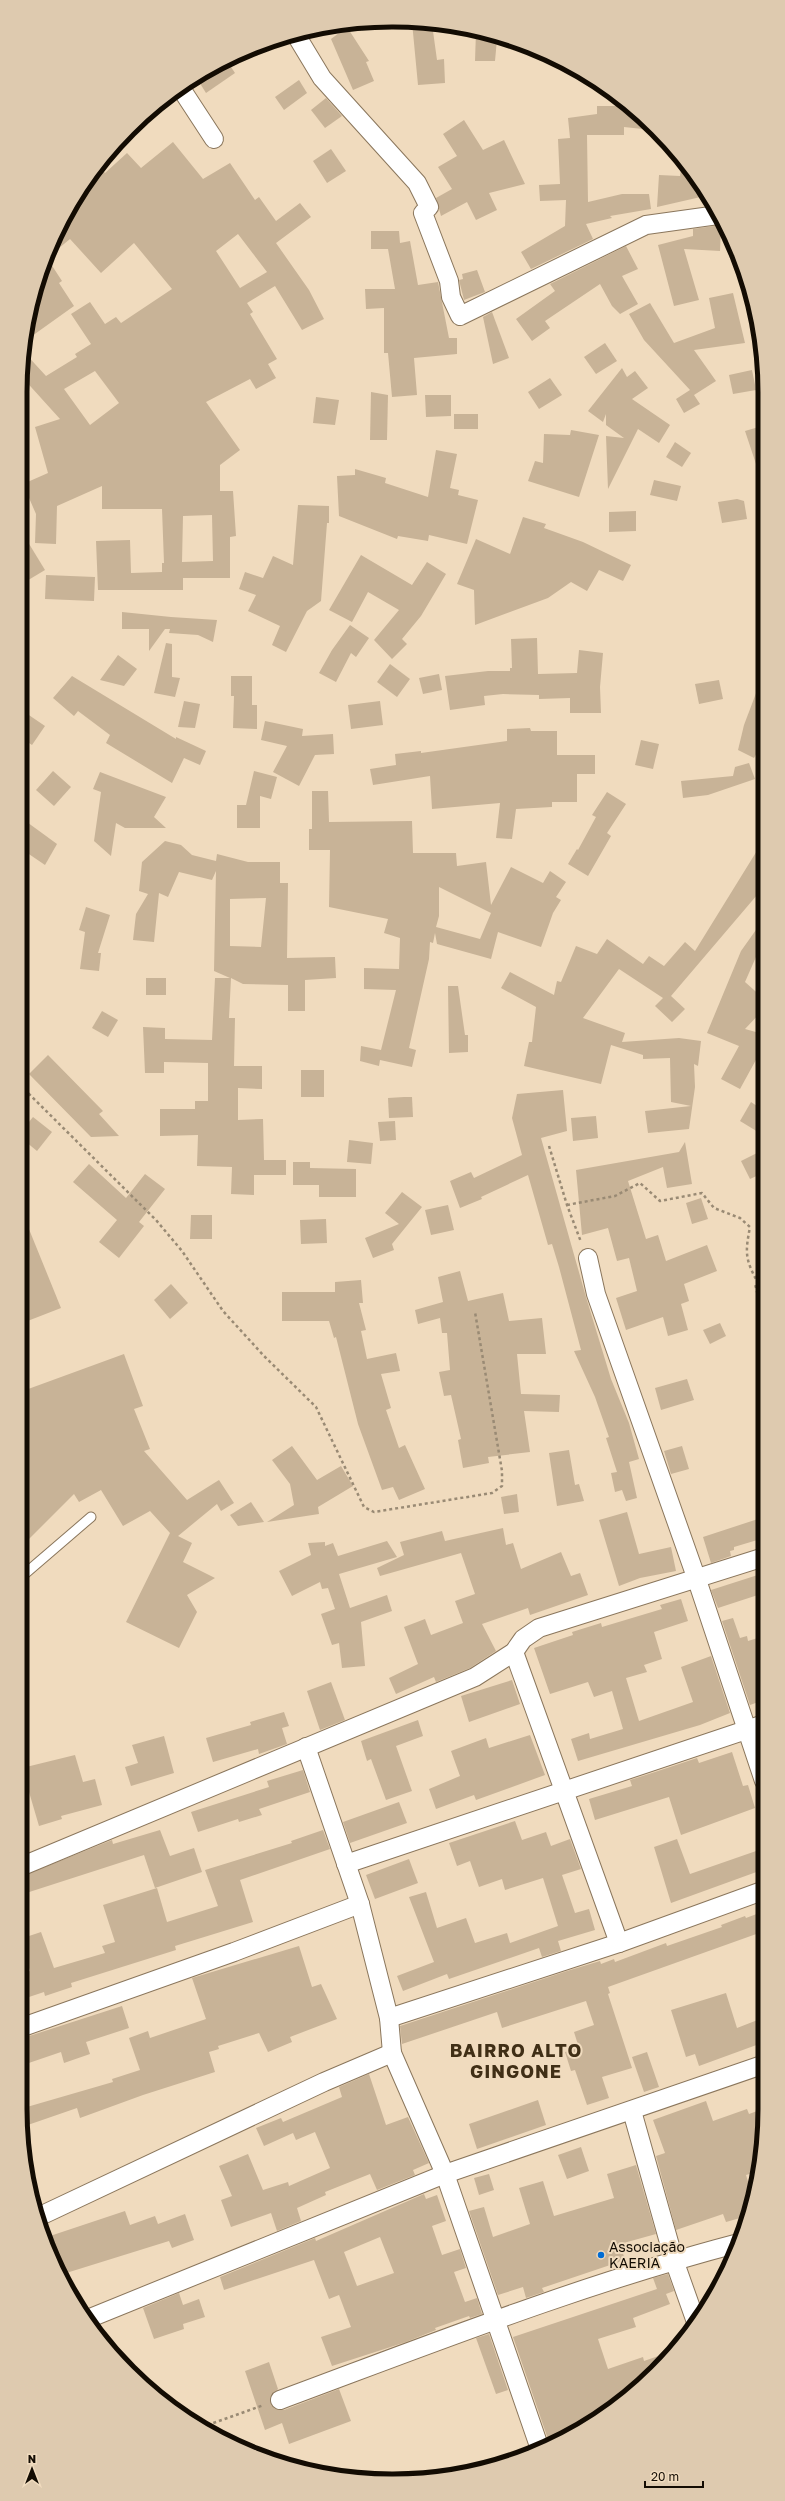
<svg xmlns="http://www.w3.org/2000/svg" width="785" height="2501" viewBox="0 0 785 2501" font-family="'Golos Text',sans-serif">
<rect width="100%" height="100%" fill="#f0dbbe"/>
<!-- building -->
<g fill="#c8b397" fill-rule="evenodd">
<polygon points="412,22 432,24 437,60 444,59 445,83 418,85"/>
<polygon points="347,27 369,61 366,62 374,81 353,90 331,39"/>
<polygon points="476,31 497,39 495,61 475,61"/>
<polygon points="227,61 235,73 206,93 196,77"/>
<polygon points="299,80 307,93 284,110 275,97"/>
<polygon points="326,98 342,116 325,128 311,110"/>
<polygon points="597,106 622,106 652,130 624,127 624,135 587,135 588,202 622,194 649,194 651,209 610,216 612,218 586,224 593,239 531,269 521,252 565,226 566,200 540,201 539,185 560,184 558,139 570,138 568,118 597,114"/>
<polygon points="464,120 483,150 504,140 525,184 489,193 497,210 476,220 467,202 441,216 436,198 452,189 438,167 457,156 443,134"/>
<path d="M173,142L203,179L230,163L255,200L259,197L276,221L300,203L311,217L276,243L309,290L324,319L302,330L275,286L247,303L253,312L250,314L277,359L268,364L276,378L256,389L250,379L206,402L240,450L220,465V491H233L236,536L230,537V578H183V590H98L96,541L130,540L131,573L162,572V563H164L162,509H102V486L57,506L56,544L35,543L36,514L23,484L48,473L35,427L60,419L22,377L24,352L46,376L77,357L75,354L91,344L71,314L90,302L105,324L116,317L121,323L172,289L134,243L101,273L70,239L47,258L62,281L59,283L74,306L25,341L27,320L48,250L83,185L101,169L105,173L127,153L141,168ZM238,234L267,272L240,288L216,251ZM95,371L119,403L90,425L64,389ZM212,515L213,561L182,562L183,516Z"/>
<polygon points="331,149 346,171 327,183 313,161"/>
<polygon points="682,162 705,196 657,207 659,175 680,176"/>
<polygon points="721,225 720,251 684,249 699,300 674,306 658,245 693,236 693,229"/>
<polygon points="371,231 399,231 400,243 410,241 418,285 438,282 449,338 457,338 457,354 414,358 417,395 392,397 388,353 384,353 384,308 366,309 365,289 395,289 388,249 371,249"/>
<polygon points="626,246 638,269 622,276 638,304 620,314 612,306 600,284 545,321 550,328 532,341 516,319 555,291 550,284"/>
<polygon points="477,270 485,292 464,300 459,280 463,279 462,274"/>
<polygon points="733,293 745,343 694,350 716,381 694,395 700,404 684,413 676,399 690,390 644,340 629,314 650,303 674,343 715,328 709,298"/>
<polygon points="492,312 509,358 493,364 483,317"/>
<polygon points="605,343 617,361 596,374 584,357"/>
<polygon points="622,368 627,377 635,371 648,388 632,399 670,425 659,443 638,429 608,489 606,436 624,438 606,425 606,414 603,422 588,411"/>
<polygon points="752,370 756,390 733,394 729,375"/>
<polygon points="550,378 562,395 539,409 528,392"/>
<polygon points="371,392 388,395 387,440 370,440"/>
<polygon points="425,395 451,395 451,416 426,417"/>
<polygon points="316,397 339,400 335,425 313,423"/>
<rect x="454" y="414" width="24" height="15"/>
<polygon points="762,426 762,473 759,473 745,431"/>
<polygon points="571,430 599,435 579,497 528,481 535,461 543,463 544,434 570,435"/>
<polygon points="675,442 691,453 682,467 666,457"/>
<polygon points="436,450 457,454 450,488 459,490 458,495 478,500 467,544 429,535 428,541 398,536 397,539 339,516 337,476 355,475 355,469 386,478 385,483 428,497"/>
<polygon points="654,480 681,486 677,501 650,495"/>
<polygon points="737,499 744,501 747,519 722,523 718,502"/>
<polygon points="298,505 329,506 329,523 327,523 321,601 307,611 286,652 272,645 280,626 248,611 256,595 239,589 245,572 263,578 273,556 293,565"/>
<polygon points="636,511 636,531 609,532 609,512"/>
<polygon points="523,517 546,524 544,528 583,542 631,565 623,581 599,570 587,591 571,582 548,598 475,625 474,590 457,584 476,539 510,554"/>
<polygon points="20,529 45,570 25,582 20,574"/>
<polygon points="361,555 412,585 427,562 446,574 421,616 402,639 407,644 392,659 374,640 399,610 368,592 352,622 329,610"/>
<polygon points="46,575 95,577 94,601 45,599"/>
<polygon points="122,612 171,617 217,620 213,642 198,635 169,633 170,629 165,629 149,651 149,629 122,629"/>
<polygon points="350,625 369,638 356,657 351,653 336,682 319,673 332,650"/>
<polygon points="537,638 538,674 577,673 579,650 603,653 600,687 601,713 570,713 570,698 539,699 539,695 503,694 484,696 485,705 450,710 445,676 488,671 510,671 510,668 512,668 511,639"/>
<polygon points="166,643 172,644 172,677 180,678 175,697 154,693"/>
<polygon points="118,655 137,669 124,686 100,680"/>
<polygon points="390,664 410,679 397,697 377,682"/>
<polygon points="439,674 442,690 423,694 419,678"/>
<polygon points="72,676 176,739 176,737 206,751 200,765 184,758 172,783 106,743 110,735 78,711 74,716 53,698"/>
<polygon points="231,676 252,676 252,705 257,705 257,729 233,728 234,696 231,696"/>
<polygon points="719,680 723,699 699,704 695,684"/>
<polygon points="761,680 762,680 763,742 754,758 738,750 744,725"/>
<polygon points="184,701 200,704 195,728 178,727"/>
<polygon points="380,701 383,725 351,729 348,705"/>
<polygon points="20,709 45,726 32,745 20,737"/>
<polygon points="265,721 303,729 302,736 333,734 334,754 315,755 299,786 273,772 287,746 261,740"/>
<polygon points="530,728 531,731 557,731 557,755 595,755 595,774 577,774 577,802 552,802 552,807 516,809 512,839 496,838 500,803 432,809 430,776 373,785 370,769 396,765 395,754 421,751 421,753 507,741 507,729"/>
<polygon points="641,740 659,744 653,769 635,765"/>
<polygon points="749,763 755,779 708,795 683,798 681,781 733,776 735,767"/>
<polygon points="53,771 71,787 54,806 36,790"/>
<polygon points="254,771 277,777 271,799 260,796 260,828 237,828 237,805 246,805"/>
<polygon points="100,772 166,797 154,817 166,828 125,828 116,823 111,856 94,841 101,792 93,789"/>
<path d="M312,791H328L329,822L412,821L413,853H456L457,866L486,862L491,905L511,867L543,883L550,871L566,882L556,897L561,900L553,913L541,947L498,932L491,959L437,944L435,933L433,943L430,942L429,959L409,1048L416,1050L412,1067L380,1060L379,1066L360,1061L361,1046L381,1050L396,990L364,989V968L399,969L400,938L384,933L388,919L329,907L330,850H309V829H312ZM439,887L491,913L480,939L436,927L439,916Z"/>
<polygon points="607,792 626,804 607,833 611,836 588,876 568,864 577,849 578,850 596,817 592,815"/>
<polygon points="20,817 57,844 45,865 20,848"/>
<path d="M165,841L181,845L192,855L216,861L217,854L248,862H280V883H288L287,958L335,957L336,978L305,980V1011H288V985L243,984L231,978L229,1018H235L234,1066H262V1089L238,1088V1120L263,1119L264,1160H286V1175H254V1195L231,1194L232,1167L197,1166L198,1135L160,1136V1109H195V1101H208V1063L164,1062V1073H145L143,1027L165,1028V1039L212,1040L215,978H230L214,971L216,871L212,880L179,872L168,897L159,893L154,942L133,940L136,914L148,894L139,891L142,862ZM266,898L261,947L230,946V899Z"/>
<polygon points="763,841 763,888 671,996 685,1009 672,1022 655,1006 663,998 619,969 583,1018 625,1033 622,1042 679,1038 701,1041 698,1066 694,1064 695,1087 689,1129 648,1133 645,1111 691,1106 671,1102 670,1058 643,1059 643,1055 611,1045 601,1084 524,1066 529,1042 532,1042 536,1007 501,988 510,972 554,995 557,981 561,982 576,946 597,954 607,939 643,964 649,956 664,966 685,942 695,951"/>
<polygon points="86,907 110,915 98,953 101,953 99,971 80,969 85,932 79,930"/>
<polygon points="763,920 763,941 745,982 763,998 763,1010 745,1029 763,1034 763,1047 740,1089 721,1079 739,1046 707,1033 741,951"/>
<rect x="146" y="978" width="20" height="17"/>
<polygon points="448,986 458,986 465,1035 468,1035 468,1052 449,1053"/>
<polygon points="102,1011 118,1020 108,1037 92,1028"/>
<polygon points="48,1055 103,1111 99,1114 119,1136 91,1137 29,1074"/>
<rect x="301" y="1070" width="23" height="27"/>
<polygon points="563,1090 567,1131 541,1138 586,1297 611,1379 629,1423 639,1459 629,1462 637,1498 626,1501 622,1490 615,1492 611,1473 617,1472 606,1438 609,1437 595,1397 574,1351 581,1350 559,1267 552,1244 548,1245 528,1175 481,1197 482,1199 460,1208 450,1181 471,1172 474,1178 522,1155 512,1118 517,1094"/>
<polygon points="404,1097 412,1097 413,1117 389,1118 388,1098"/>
<polygon points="751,1102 763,1110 763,1135 740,1121"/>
<polygon points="596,1116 598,1138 573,1141 571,1118"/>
<polygon points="33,1117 52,1132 37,1151 20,1137 20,1133"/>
<polygon points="395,1121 396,1140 380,1141 378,1122"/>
<polygon points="349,1140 373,1143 371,1164 347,1162"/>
<polygon points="685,1142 692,1184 667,1188 663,1167 628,1181 646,1239 658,1235 666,1261 707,1245 717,1271 684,1284 689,1301 681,1304 688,1330 668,1336 663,1317 626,1330 616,1298 637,1291 629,1258 617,1261 608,1228 582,1235 576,1170 679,1152"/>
<polygon points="763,1150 763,1173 750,1179 741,1161"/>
<polygon points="293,1162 310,1162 310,1168 356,1169 356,1197 319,1197 319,1185 293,1185"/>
<polygon points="89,1164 126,1198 145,1174 165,1189 139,1222 144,1226 119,1258 99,1242 117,1220 73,1182"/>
<polygon points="402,1192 422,1207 392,1244 394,1250 373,1258 365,1238 399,1224 385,1213"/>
<polygon points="701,1198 708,1219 692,1224 686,1203"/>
<polygon points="448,1205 454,1230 431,1235 425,1210"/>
<polygon points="20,1207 61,1308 25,1322 20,1308"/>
<polygon points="191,1215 212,1215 212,1239 190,1239"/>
<polygon points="326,1219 327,1243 301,1244 300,1220"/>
<polygon points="460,1271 468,1301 503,1293 509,1321 542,1318 546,1354 517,1354 521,1394 560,1395 559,1412 524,1411 530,1452 488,1457 489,1463 463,1468 458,1440 461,1439 451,1395 444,1396 439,1372 450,1370 447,1333 442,1333 440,1318 418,1324 415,1310 443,1302 438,1277"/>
<polygon points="361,1280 363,1303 359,1303 366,1330 361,1331 367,1359 396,1353 400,1371 381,1374 391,1408 386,1410 399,1448 405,1445 425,1489 399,1500 393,1487 382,1490 358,1424 336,1337 334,1338 329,1321 282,1321 282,1292 335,1292 335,1282"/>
<polygon points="171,1284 188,1303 170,1319 154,1300"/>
<polygon points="720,1323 726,1336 710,1344 703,1330"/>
<polygon points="124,1354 143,1406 134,1409 150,1449 144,1451 187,1500 219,1480 234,1503 221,1511 217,1504 178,1536 192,1543 183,1562 215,1578 187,1595 197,1612 179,1648 126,1622 170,1533 150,1511 123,1526 101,1490 79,1502 74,1494 20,1548 20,1392"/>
<polygon points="687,1379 694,1400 661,1410 655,1388"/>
<polygon points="292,1446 317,1480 341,1466 353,1486 318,1507 319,1514 267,1522 294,1505 290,1484 272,1460"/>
<polygon points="682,1446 689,1469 671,1474 664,1451"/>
<polygon points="569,1450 575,1485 579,1484 584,1501 557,1506 549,1453"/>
<polygon points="517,1494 519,1512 504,1514 501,1497"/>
<polygon points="251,1502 264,1522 238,1526 230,1515"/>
<polygon points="627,1512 639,1554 671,1547 676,1571 640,1578 619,1586 599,1520"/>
<polygon points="764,1517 764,1538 734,1547 734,1550 730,1551 731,1556 711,1563 703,1537"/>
<polygon points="503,1528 506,1545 513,1543 521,1569 561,1552 571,1576 580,1573 588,1595 530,1615 528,1608 482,1624 496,1651 470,1668 436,1682 434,1677 396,1694 389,1678 418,1664 404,1627 425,1619 431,1635 463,1623 455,1601 475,1594 461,1553 380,1576 377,1568 404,1555 400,1542 442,1531 445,1541"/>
<polygon points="387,1541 397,1557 339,1574 350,1608 387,1595 392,1611 361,1622 365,1666 342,1668 339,1643 332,1645 321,1614 335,1609 328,1588 322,1589 320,1582 292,1596 279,1571 311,1555 308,1543 325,1542 325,1546 333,1543 338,1556"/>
<polygon points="764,1573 764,1593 718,1608 711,1590"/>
<polygon points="681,1599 688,1621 654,1632 662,1659 644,1665 647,1672 626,1678 639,1721 693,1702 681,1667 711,1656 730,1713 700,1725 578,1761 571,1739 589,1733 590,1739 623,1729 612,1691 594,1697 588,1682 550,1694 534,1648 573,1635 572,1632 601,1623 602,1627 662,1609 660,1605"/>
<polygon points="733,1618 740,1638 747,1636 748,1641 764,1636 764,1700 750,1705 722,1621"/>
<polygon points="512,1680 520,1704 469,1722 461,1696"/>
<polygon points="331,1682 345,1720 320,1730 307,1691"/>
<polygon points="284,1712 289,1726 282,1728 287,1744 259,1754 258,1749 213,1762 206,1738 251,1725 250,1722"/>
<polygon points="418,1720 423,1736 396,1746 412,1791 386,1800 371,1759 367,1761 361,1741"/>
<polygon points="530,1735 545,1775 476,1800 474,1795 436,1809 429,1789 460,1776 451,1751 486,1738 489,1748"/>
<polygon points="164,1736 174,1773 131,1786 125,1767 138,1763 132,1745"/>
<polygon points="732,1752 743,1786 748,1785 755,1808 681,1835 669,1797 595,1820 589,1799 632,1786 630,1780 655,1772 697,1758 699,1763"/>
<polygon points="75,1755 83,1782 95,1779 102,1805 61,1816 62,1819 39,1826 22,1768"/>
<polygon points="303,1770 310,1792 259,1809 262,1815 239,1822 238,1819 198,1832 191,1812 269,1787 267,1781"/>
<polygon points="399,1802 407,1823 350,1843 343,1822"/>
<polygon points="515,1821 522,1840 546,1832 551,1846 570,1839 581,1869 562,1875 575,1913 589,1909 595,1930 558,1941 561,1951 542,1957 539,1948 449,1979 447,1974 403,1991 397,1976 434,1962 409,1897 426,1892 437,1928 466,1918 475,1943 507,1933 510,1943 558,1926 543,1878 505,1890 502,1879 479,1887 470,1861 457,1866 449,1843"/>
<polygon points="160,1830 170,1856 194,1848 202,1872 155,1888 144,1855 20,1895 20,1877 112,1840 113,1844"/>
<polygon points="323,1830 330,1849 240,1880 253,1922 175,1946 176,1950 71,1983 72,1987 45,1996 44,1992 20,2000 20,1974 30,1971 20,1939 41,1932 54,1968 105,1953 102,1946 115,1942 103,1905 157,1888 167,1922 218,1906 205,1870 292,1843 291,1841"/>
<polygon points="677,1839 690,1874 765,1848 765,1869 671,1903 654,1847"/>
<polygon points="409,1859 418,1883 375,1899 366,1875"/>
<polygon points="765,1911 765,1931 608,1987 610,1993 608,1994 632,2068 602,2077 609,2098 587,2105 575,2070 571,2071 565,2052 579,2048 574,2032 594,2025 586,2001 502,2028 497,2012 402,2044 400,2026 567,1971 600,1961 601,1964 614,1959 615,1962 666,1943 667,1946 722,1927 721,1925 745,1916 746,1918"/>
<polygon points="299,1946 312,1987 321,1984 337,2019 290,2037 292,2042 268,2052 259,2033 218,2046 219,2049 209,2052 215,2072 143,2095 80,2118 77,2108 22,2127 20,2109 113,2082 112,2079 140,2070 129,2038 148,2031 150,2038 206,2019 192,1978"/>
<polygon points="726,1993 737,2028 765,2017 765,2042 699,2066 695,2054 686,2057 671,2010"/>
<polygon points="122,2006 129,2028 86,2042 90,2054 64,2063 61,2052 20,2066 20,2039"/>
<polygon points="647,2052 659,2087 644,2092 632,2057"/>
<polygon points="369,2074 386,2125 408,2117 429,2163 413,2170 415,2175 377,2190 370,2174 325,2192 326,2195 297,2208 301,2221 277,2231 271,2213 231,2227 221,2200 232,2196 219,2166 248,2154 263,2190 288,2182 289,2186 330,2168 315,2132 296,2140 293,2133 264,2146 256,2128 281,2118 283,2122 342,2097 339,2087"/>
<polygon points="538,2100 546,2125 477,2149 469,2124"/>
<polygon points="706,2101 713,2121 747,2109 749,2114 765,2108 759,2171 746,2175 753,2198 747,2216 726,2222 723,2214 676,2230 656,2156 665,2153 653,2120"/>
<polygon points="581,2147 589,2171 567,2179 558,2155"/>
<polygon points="636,2165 656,2234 620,2244 625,2260 542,2288 544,2292 526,2298 523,2287 498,2295 469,2211 484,2207 493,2237 530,2224 519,2188 543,2181 554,2216 614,2198 607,2174"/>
<polygon points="489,2174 494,2190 479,2195 474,2178"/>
<path d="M424,2194L426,2199L437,2195L446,2221L432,2226L442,2255L460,2249L466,2268L454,2272L465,2302L477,2298L482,2314L470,2318L469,2316L435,2328L436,2330L406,2342L332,2366L321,2337L351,2327L339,2295L329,2299L314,2260L224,2290L220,2277L315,2238L316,2241ZM380,2237L394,2273L357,2286L344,2252Z"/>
<polygon points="125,2211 130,2225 155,2216 158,2224 185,2214 194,2240 172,2248 169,2241 63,2274 48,2251 44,2238"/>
<polygon points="668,2274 674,2291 666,2294 670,2304 633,2318 636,2327 598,2339 608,2369 643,2357 644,2361 667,2353 619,2404 550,2445 513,2337 657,2289 653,2278"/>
<polygon points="179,2293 183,2305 199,2299 205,2317 183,2324 184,2329 154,2339 143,2308"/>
<polygon points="489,2334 508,2390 496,2394 476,2338"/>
<polygon points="269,2362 278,2389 270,2398 274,2408 284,2410 339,2389 351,2421 289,2444 282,2423 265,2430 245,2371"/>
</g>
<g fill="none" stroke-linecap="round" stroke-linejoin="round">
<!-- lane casing -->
<g stroke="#8a765c" stroke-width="11">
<polyline id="lane" points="20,1578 91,1517"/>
</g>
<!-- street casing -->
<g stroke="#8a765c" stroke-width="20">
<g id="street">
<polyline points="296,35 322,78 417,183 429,207 423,213 449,281 451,297 460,316 646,225 718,215"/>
<polyline points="180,87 214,139"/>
<polyline points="588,1258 596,1294 696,1577 764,1781"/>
<polyline points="514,1652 619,1943"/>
<polyline points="306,1747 360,1904 389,2018 392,2053 445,2174 540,2449"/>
<polyline points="346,1864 764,1724"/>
<polyline points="20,1867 475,1677 514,1652 523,1639 539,1628 764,1557"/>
<polyline points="389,2018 619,1943 765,1890"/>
<polyline points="20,2028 234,1952 360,1904"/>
<polyline points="632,2111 674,2260 696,2322"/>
<polyline points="38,2217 324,2082 392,2053"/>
<polyline points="90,2318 445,2174 765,2064"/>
<path d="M280,2400C431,2344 582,2284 739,2243"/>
</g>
</g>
<!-- path -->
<g stroke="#998a74" stroke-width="2.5" stroke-dasharray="3 3" stroke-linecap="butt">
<polyline points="20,1085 156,1220 182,1251 223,1311 264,1356 316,1407 364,1507 374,1512 492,1493 502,1486 502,1471 475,1312"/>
<polyline points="549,1146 567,1205 581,1242"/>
<path d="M567,1205L615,1196L640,1183L660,1201L702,1193L714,1208L740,1218L750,1227C745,1253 745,1259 758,1283L755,1284L757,1292L764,1296"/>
<polyline points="202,2427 264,2405"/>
</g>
<!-- lane -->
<use href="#lane" stroke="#fff" stroke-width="9"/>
<!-- street -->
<use href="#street" stroke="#fff" stroke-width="18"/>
</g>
<!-- markers -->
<circle fill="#006cd4" stroke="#f0dbbe" stroke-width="1.5" cx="601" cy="2255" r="4"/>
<g text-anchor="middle" stroke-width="4" stroke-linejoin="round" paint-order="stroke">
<!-- poi labels -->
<g font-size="14" fill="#130c03" stroke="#f0dbbe" text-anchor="start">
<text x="609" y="2252">Associação<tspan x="609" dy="16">KAERIA</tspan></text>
</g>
<!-- district labels -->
<g font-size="18" font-weight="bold" letter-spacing="1" fill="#402f16" stroke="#f0dbbe">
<text x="516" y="2057">BAIRRO ALTO<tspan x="516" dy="21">GINGONE</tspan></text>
</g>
</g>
<!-- crop -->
<path d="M0 0H785V2501H0ZM392 27H393A365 365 0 0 1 758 392V2109A365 365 0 0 1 393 2474H392A365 365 0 0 1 27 2109V392A365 365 0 0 1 392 27Z" fill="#decaaf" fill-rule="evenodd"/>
<path fill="none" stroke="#130c03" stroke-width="5" d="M392 27H393A365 365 0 0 1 758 392V2109A365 365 0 0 1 393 2474H392A365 365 0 0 1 27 2109V392A365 365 0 0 1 392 27Z"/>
<!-- north arrow -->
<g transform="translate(32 2469)" stroke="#f0dbbe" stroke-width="3" paint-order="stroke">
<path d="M0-3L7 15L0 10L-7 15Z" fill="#130c03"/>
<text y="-6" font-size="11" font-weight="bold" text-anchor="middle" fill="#130c03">N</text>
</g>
<!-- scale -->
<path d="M645 2481v6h58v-6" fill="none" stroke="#130c03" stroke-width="2"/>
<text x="651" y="2481" font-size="12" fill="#130c03" stroke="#f0dbbe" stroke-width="3" paint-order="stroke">20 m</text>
</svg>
